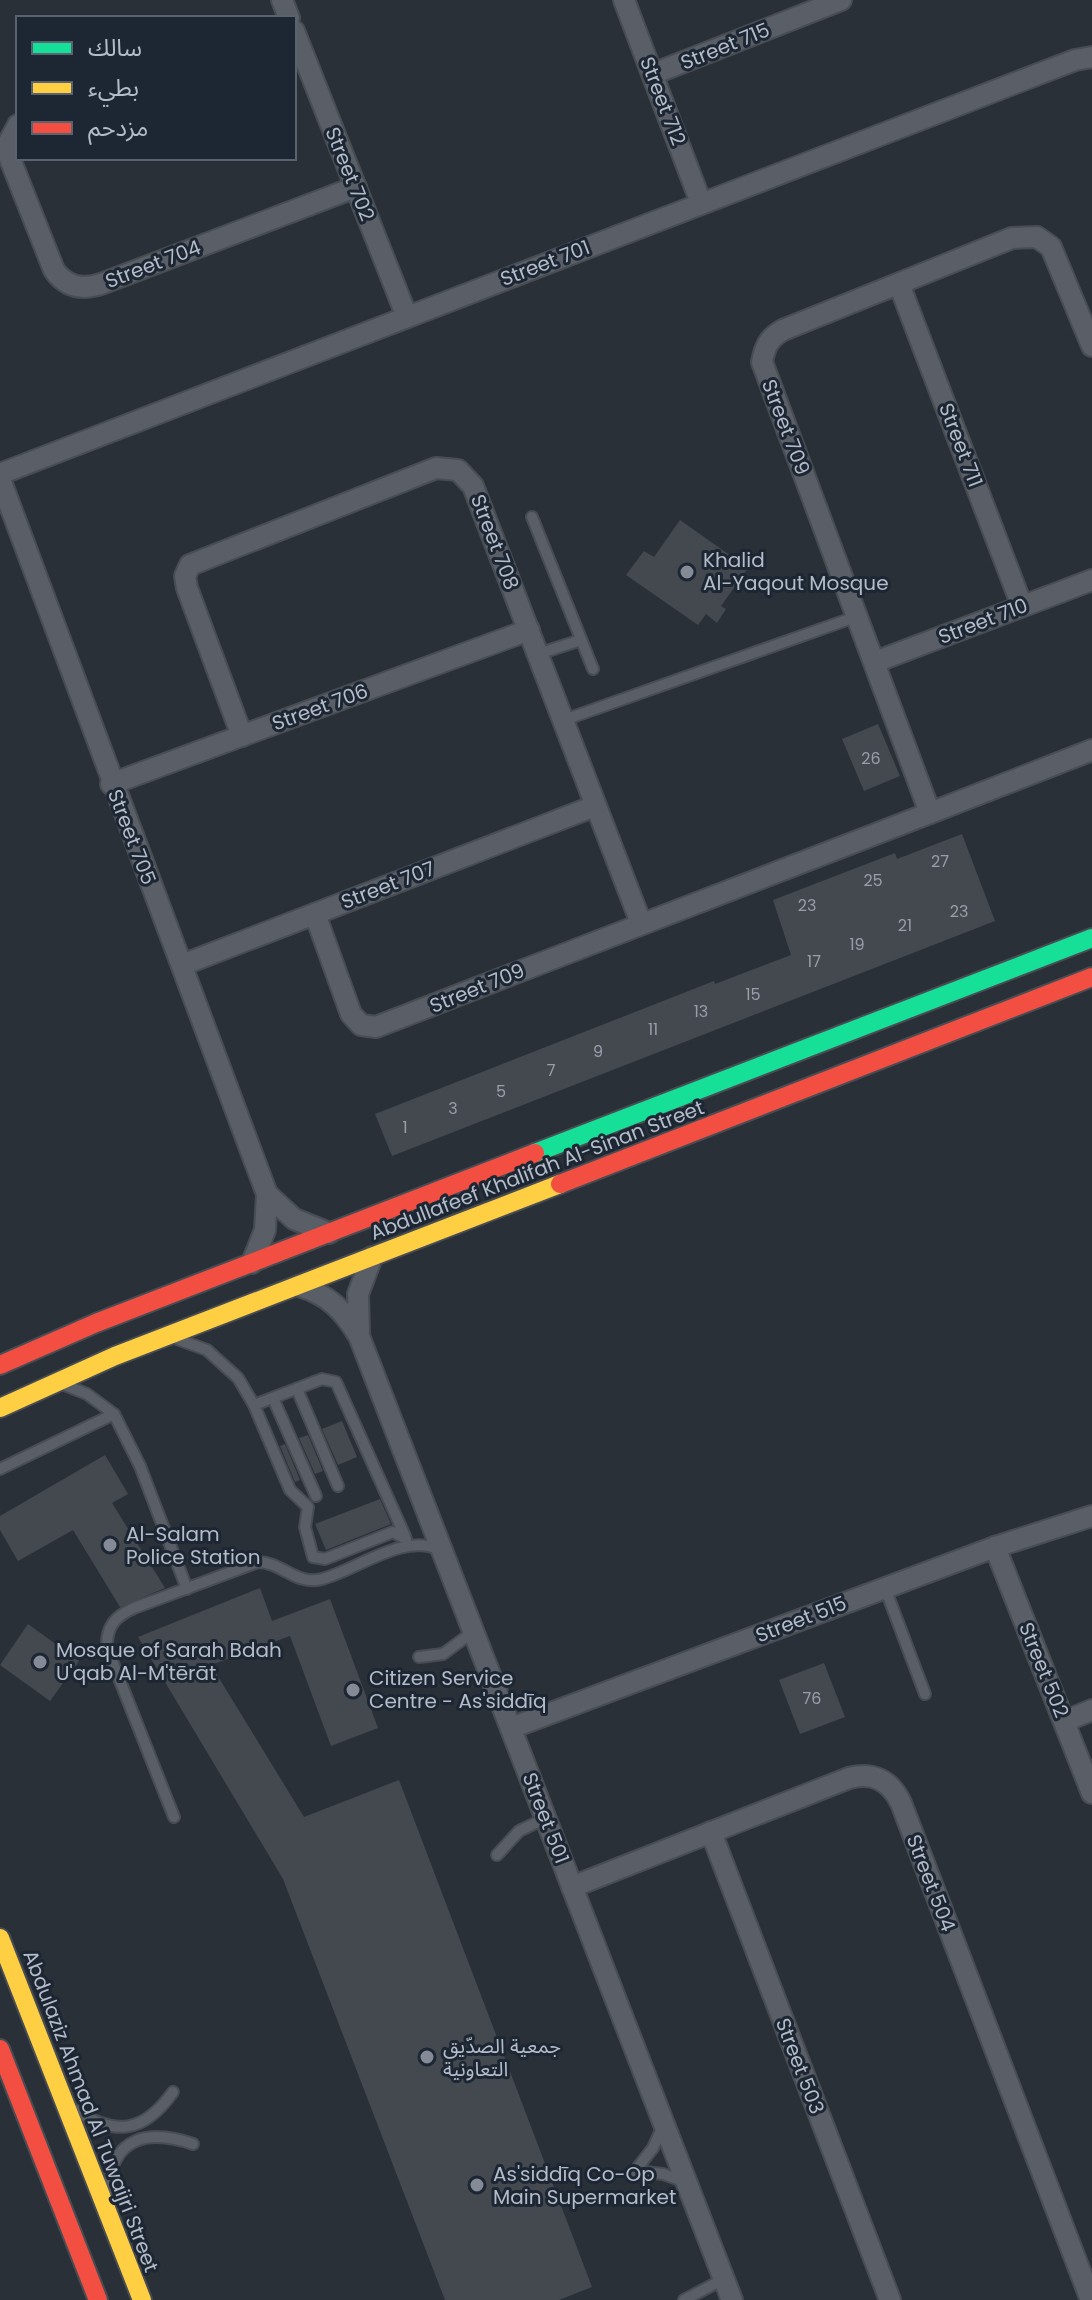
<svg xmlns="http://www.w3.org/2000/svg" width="1092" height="2300" viewBox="0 0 1092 2300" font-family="Poppins,'Noto Sans Arabic',sans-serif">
<rect width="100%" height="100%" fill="#2a3038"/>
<!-- building -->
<g fill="#444950">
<polygon points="680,520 748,568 721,606 726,609 717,623 706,614 698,625 626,575 644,551 654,557"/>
<polygon points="878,724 900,776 864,791 842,739"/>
<polygon points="962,834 995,921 392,1156 375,1114 714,981 715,984 791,955 773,900 895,853 897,859"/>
<polygon points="342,1421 357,1457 338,1465 322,1429"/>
<polygon points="308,1435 323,1471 315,1474 299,1438"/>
<polygon points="285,1444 300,1480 295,1482 280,1446"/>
<polygon points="105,1455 128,1494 112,1503 165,1588 120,1607 73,1530 18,1561 0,1530 0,1516"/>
<polygon points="380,1499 391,1524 326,1550 315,1524"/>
<polygon points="260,1588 272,1621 330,1599 378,1728 331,1746 290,1636 211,1665 304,1817 399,1780 592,2287 559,2300 445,2300 283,1879 138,1637"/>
<polygon points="28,1624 79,1661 50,1701 0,1665"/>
<polygon points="824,1663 845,1717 800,1734 779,1680"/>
</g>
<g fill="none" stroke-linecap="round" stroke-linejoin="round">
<!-- lane casing -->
<g stroke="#484c53" stroke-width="14">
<g id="lane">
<polyline points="532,517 593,669"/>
<polyline points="538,654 581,640"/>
<polyline points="564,720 858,616"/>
<polyline points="177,1339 207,1350 238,1378 254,1405 290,1490 308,1507 305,1527 313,1557 325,1559 393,1532 406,1539"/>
<polyline points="65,1385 87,1394 114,1414 140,1466 187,1589"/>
<polyline points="297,1389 338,1486"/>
<polyline points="273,1398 316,1496"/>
<polyline points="254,1405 322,1379 336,1382 405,1536"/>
<polyline points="0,1469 114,1414"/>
<polyline points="885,1588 925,1694"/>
<polyline points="419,1657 443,1654 474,1631"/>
<path d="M174,1817L107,1648C106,1627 115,1616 134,1608L258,1562C282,1562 296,1586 322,1579C357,1570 404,1532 440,1550"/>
<polyline points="497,1855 519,1831 546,1818"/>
<path d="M73,2109C115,2136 143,2134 173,2092"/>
<polyline points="635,2171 653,2148 663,2126"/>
<polyline points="635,2171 663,2174 683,2181"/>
<path d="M108,2190C112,2136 149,2129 193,2144"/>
<polyline points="684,2300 724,2279"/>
</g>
</g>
<!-- street casing -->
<g stroke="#484c53" stroke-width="24">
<g id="street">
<polyline points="282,0 289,18"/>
<polyline points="624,0 701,203"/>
<polyline points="294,31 407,317"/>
<polyline points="653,74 841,0"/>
<path d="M18,125L9,142L10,159L54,270C66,287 82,290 101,284L356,187"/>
<polyline points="899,284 1022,606"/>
<path d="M1092,346L1051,247L1037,237L1012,238L783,330C769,338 765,346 762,362L930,813L1092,750"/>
<polyline points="0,474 1075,60 1092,57"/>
<polyline points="0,479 267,1194 265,1230 252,1263"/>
<polyline points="875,662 1092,580"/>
<polyline points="242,736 187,588 185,576 190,565 436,468 458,470 473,486 641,923"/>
<polyline points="111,784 529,630"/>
<polyline points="315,914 351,1014 361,1025 376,1027 930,813"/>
<polyline points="182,965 595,806"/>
<polyline points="267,1194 294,1219 329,1233"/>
<path d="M299,1286C329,1295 343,1310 359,1336L732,2300"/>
<polyline points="359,1332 358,1294 372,1257"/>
<polyline points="995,1547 1092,1793"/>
<polyline points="1065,1721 1092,1710"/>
<polyline points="511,1728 995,1547 1092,1516"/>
<polyline points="711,1832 890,2300"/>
<path d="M572,1887L849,1778C873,1772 890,1780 901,1803L1091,2300"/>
</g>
</g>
<!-- fast casing -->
<g stroke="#484c53" stroke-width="22">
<polyline id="fast" points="535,1153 1092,938"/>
</g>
<!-- slow casing -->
<g stroke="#484c53" stroke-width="22">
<g id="slow">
<polyline points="0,1408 115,1356 560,1184"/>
<polyline points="0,1938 142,2300"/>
</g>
</g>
<!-- jam casing -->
<g stroke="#484c53" stroke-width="22">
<g id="jam">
<polyline points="560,1184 1092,977"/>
<polyline points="0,1365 96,1323 535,1153"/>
<polyline points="0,2049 98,2300"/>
</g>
</g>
<!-- lane -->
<use href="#lane" stroke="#5a5e66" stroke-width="10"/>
<!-- street -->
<use href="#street" stroke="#5a5e66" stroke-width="20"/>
<!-- fast -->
<use href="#fast" stroke="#16e098" stroke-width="18"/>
<!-- slow -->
<use href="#slow" stroke="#ffcf43" stroke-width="18"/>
<!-- jam -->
<use href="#jam" stroke="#f24e42" stroke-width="18"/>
</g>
<!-- markers -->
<g fill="#848b96" stroke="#1d2633" stroke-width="3">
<circle cx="687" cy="572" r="8"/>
<circle cx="110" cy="1545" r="8"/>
<circle cx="40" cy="1662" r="8"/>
<circle cx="353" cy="1690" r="8"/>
<circle cx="427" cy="2057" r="8"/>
<circle cx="477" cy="2185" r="8"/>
</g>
<g text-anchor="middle" stroke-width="6" stroke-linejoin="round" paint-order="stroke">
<!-- number labels -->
<g font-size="16" fill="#989fab">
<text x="871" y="764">26</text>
<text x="940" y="867">27</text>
<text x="873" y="886">25</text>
<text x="807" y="911">23</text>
<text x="959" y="917">23</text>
<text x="905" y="931">21</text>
<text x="857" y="950">19</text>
<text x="814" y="967">17</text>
<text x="753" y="1000">15</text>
<text x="701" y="1017">13</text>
<text x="653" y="1035">11</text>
<text x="598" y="1057">9</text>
<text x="551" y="1076">7</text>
<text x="501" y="1097">5</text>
<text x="453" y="1114">3</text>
<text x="405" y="1133">1</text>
<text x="812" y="1704">76</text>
</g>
<!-- street labels -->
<g font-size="20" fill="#b4bcc9" stroke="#1d2633">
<text transform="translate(725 46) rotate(-22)" y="7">Street 715</text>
<text transform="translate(663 101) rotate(69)" y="7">Street 712</text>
<text transform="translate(350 174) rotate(68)" y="7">Street 702</text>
<text transform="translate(545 263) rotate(-21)" y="7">Street 701</text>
<text transform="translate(153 264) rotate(-21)" y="7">Street 704</text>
<text transform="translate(786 427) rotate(69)" y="7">Street 709</text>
<text transform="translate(961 445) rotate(69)" y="7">Street 711</text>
<text transform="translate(495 542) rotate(69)" y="7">Street 708</text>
<text transform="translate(983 621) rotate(-21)" y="7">Street 710</text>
<text transform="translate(320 707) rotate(-20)" y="7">Street 706</text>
<text transform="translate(132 837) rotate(69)" y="7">Street 705</text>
<text transform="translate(388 885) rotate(-21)" y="7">Street 707</text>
<text transform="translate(477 988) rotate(-22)" y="7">Street 709</text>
<text transform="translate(537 1170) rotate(-21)" y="7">Abdullafeef Khalifah Al-Sinan Street</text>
<text transform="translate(801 1619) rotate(-21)" y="7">Street 515</text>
<text transform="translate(1044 1670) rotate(68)" y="7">Street 502</text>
<text transform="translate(546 1818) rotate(69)" y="7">Street 501</text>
<text transform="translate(931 1883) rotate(69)" y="7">Street 504</text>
<text transform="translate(800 2066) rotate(69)" y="7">Street 503</text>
<text transform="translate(91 2111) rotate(69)" y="7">Abdulaziz Ahmad Al Tuwaijri Street</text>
</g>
<!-- poi labels -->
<g font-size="20" fill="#b4bcc9" stroke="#1d2633" text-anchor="start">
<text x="703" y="567">Khalid<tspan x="703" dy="23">Al-Yaqout Mosque</tspan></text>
<text x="126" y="1541">Al-Salam<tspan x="126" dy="23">Police Station</tspan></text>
<text x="56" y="1657">Mosque of Sarah Bdah<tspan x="56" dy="23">U'qab Al-M'tērāt</tspan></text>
<text x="369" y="1685">Citizen Service<tspan x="369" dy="23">Centre - As'siddīq</tspan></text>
<text x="443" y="2053">جمعية الصدّيق<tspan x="443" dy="23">التعاونية</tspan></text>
<text x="493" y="2181">As'siddīq Co-Op<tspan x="493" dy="23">Main Supermarket</tspan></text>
</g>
</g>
<!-- legend -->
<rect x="16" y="16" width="280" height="144" fill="#1d2633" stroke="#59626f" stroke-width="2"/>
<rect x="32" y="42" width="40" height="12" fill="#16e098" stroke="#59626f" stroke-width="2"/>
<text x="88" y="56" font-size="24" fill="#b4bcc9">سالك</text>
<rect x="32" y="82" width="40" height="12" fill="#ffcf43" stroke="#59626f" stroke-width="2"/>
<text x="88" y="96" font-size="24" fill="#b4bcc9">بطيء</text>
<rect x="32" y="122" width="40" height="12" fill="#f24e42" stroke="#59626f" stroke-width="2"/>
<text x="88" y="136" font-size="24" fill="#b4bcc9">مزدحم</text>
</svg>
